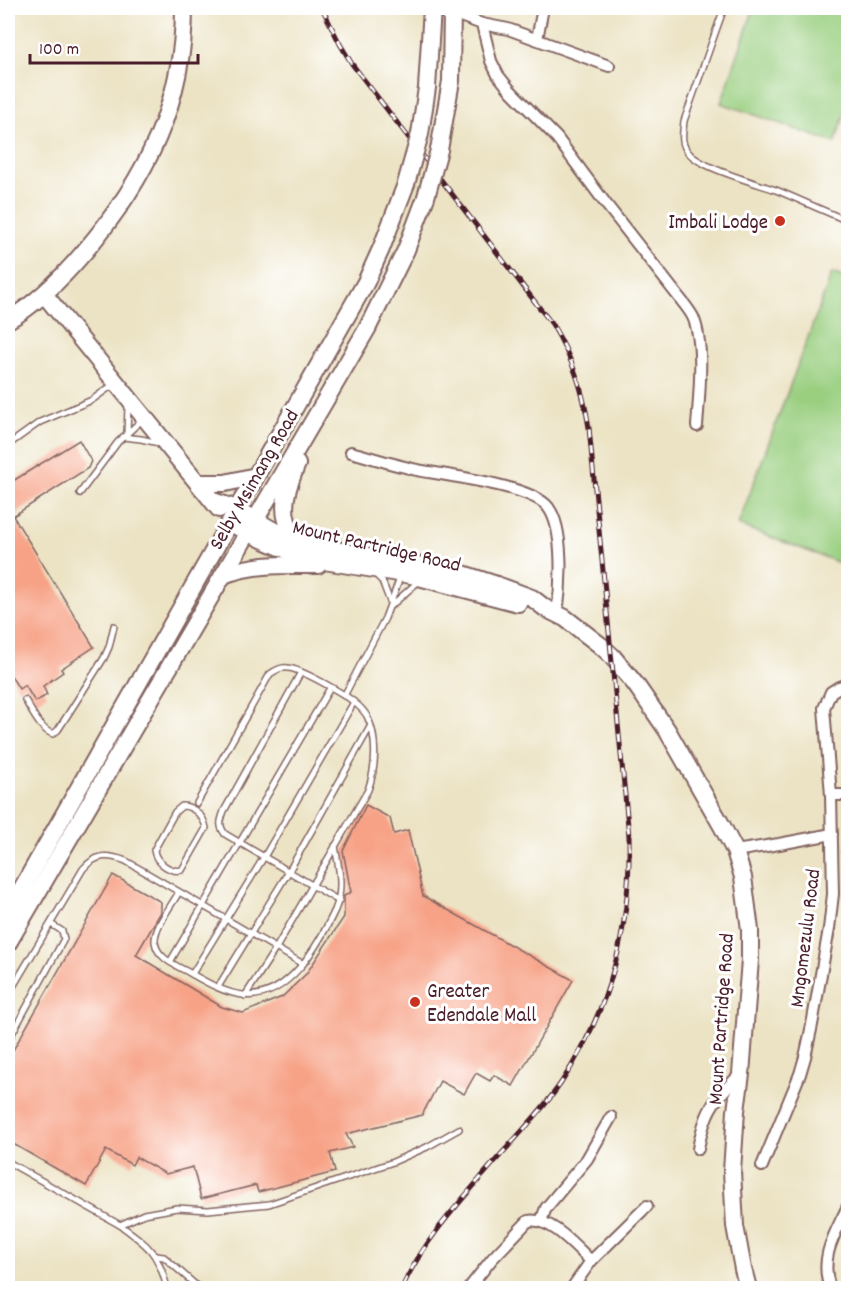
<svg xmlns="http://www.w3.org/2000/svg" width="856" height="1296" viewBox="0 0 856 1296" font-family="Dekko,sans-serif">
<rect width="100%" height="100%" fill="#fff"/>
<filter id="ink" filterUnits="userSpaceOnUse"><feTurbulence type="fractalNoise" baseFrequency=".0167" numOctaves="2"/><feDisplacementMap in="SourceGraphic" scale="12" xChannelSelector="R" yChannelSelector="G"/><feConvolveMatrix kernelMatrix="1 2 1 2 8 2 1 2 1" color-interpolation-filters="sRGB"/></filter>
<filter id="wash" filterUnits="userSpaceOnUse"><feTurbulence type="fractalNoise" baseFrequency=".008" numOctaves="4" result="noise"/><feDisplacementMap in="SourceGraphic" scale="24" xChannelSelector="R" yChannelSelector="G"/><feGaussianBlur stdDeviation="1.35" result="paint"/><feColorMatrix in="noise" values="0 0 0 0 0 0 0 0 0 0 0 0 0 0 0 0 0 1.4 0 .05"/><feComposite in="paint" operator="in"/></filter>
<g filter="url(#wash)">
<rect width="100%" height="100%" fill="#ece3c4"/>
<!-- green -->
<g fill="#9acf80" stroke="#727756" stroke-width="1.5">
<polygon points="754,8 848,8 848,104 835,143 721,103"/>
<polygon points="832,273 848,279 848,566 738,525"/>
</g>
<g id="blocks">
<!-- building -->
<g fill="#f7a286">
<polygon points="79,440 91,461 88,468 13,516 94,647 61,669 63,672 43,686 47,695 35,702 25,685 19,689 8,671 8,484"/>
<polygon points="366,805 390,818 394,834 408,830 423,896 573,980 513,1086 494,1075 490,1081 476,1073 464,1094 440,1081 422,1115 346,1134 353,1147 330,1153 335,1172 258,1192 256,1185 201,1199 193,1167 166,1174 136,1157 132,1165 106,1150 86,1186 8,1141 8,1059 113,875 161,902 161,912 136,955 222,1007 243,1013 282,997 306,974 344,917 344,896 351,892 343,851"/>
</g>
</g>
</g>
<g filter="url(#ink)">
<use href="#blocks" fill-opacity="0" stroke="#836461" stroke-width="1.5"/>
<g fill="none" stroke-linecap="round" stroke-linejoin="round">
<!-- lane casing -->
<g stroke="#836461" stroke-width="8">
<g id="lane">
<path d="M724,8L684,121C683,132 680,143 688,152C700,168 756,183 776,190C800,200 824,211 848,221"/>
<polyline points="127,434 128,406"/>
<polyline points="123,437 141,439 159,443"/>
<polyline points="8,445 40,422 92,400 114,384"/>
<polyline points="80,493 118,442 143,419"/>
<polyline points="375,574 382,581 391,604"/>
<polyline points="392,605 419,581"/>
<path d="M301,672L224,811C221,820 218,825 225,834L339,901"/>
<polyline points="344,696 385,618 401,575"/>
<path d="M25,700C32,711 40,730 53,734L58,730L104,658L109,647L114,626"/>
<path d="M197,803L270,674C276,670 281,667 288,668C301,669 343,693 354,702C359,706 364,711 367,716C378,738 376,768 368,790L276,948L245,996"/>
<path d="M182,806C194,806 204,817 206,828L182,870C171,873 155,862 154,850L175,812Z"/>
<path d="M179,892C172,905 154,927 155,942C157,958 175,965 188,972C204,981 224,993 243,995C288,1001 319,944 335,910C344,889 339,868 335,846"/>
<polyline points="170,962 330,688"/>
<polyline points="192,974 264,857 354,702"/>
<polyline points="218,987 289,871 370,727"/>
<path d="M8,995L83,869C96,854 107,854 126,861L303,964"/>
<polyline points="8,1041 64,939 62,931 51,924"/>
<polyline points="8,1162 120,1225 144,1214 177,1208 208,1210 269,1204 393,1162 427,1147 459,1129"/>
<path d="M120,1225C149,1246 158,1252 167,1288"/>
<polyline points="156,1256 164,1257 199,1288"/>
</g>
</g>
<!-- street casing -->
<g stroke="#836461" stroke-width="14">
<g id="street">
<path d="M452,13L482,24L491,61L498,75L510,90L557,138L606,204L685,305C688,309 691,313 693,317C705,344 699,397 697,426"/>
<polyline points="482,24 508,29 609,66"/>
<polyline points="537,39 543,8"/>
<path d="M351,452C373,458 395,465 417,470C445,475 532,486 548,507C565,529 561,588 557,614"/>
<polyline points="831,795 848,795"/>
<polyline points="735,851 779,844 832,834"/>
<path d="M698,1149C701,1132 706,1112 717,1099C724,1090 733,1082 740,1074"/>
<polyline points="762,1166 800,1074 805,1057 812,1025 829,929 833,894 831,795 824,708 831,692 839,687 848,684"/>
<polyline points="541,1221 546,1208 587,1159 611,1117"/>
<path d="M469,1288L492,1259L528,1221C550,1216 576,1247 591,1261"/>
<polyline points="572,1288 591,1261 647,1206"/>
<path d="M830,1288C819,1257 835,1234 848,1206"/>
</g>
</g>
<!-- secondary casing -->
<g stroke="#836461" stroke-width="20">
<g id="secondary">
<polyline points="420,134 427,88 432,8"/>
<polyline points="439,150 451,81 452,8"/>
<polyline points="44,294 219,509"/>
<path d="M8,320C38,303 63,277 85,251C146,179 184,103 184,8"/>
<path d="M297,464C290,481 281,502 287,521C289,529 295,535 300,542"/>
<polyline points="198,483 225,483 256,476"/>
<polyline points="213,501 237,509 269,528 300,542 346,552 460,573 497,585 532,598 545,608 565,618 600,645 612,656 636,685 667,730 722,826 735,851 743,877 750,930 750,960 741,1074 736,1111 732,1171 735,1226 743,1269 748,1288"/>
<polyline points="238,527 264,540 294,553 324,561 411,575 518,603"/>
<path d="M223,575C257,563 282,565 318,565"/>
<polyline points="8,913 366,282 381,249 406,184"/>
<polyline points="8,943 367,329 406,250 426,197"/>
</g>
</g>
<!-- lane -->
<use href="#lane" stroke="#fff" stroke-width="5"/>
<!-- street -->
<use href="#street" stroke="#fff" stroke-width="10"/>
<!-- secondary -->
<use href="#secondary" stroke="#fff" stroke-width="16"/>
<!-- rail casing -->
<g stroke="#4a1f2b" stroke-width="5">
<path id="rail" d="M322,8L340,44L352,64L552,324C572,358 583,388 589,428L629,836C631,927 612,1006 561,1083C542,1111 518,1135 496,1160C461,1201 424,1239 402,1288"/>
</g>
<!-- rail -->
<use href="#rail" stroke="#fff" stroke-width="3" stroke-dasharray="9" stroke-linecap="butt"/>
<!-- secondary-bridge casing -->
<g stroke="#836461" stroke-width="20" stroke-linecap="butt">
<g id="secondary-bridge">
<polyline points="406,184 420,134"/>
<polyline points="426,197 439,150"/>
</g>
</g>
<!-- secondary-bridge -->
<use href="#secondary-bridge" stroke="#fff" stroke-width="16"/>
</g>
</g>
<!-- markers -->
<g fill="#c8321e" stroke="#fff" stroke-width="2">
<circle cx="780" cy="221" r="6"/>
<circle cx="415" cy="1002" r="6"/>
</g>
<g text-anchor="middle" stroke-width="6" stroke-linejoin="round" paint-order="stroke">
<!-- poi labels -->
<g font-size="21" fill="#4a1f2b" stroke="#fff" text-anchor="end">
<text x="768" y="228">Imbali Lodge</text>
<text x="427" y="997" text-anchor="start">Greater<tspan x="427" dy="24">Edendale Mall</tspan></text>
</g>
<!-- street labels -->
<g font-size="21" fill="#4a1f2b" stroke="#fff">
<text transform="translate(253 479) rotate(-60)" y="7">Selby Msimang Road</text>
<text transform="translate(377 545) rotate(13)" y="7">Mount Partridge Road</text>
<text transform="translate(804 938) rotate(-83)" y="7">Mngomezulu Road</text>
<text transform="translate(720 1019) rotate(-86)" y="7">Mount Partridge Road</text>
</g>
</g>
<!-- margin -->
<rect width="856" height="1296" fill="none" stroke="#fff" stroke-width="30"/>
<!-- scale -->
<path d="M30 54v9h168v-9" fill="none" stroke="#4a1f2b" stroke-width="3"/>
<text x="39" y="54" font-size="18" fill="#4a1f2b" stroke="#ffffff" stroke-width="4.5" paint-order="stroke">100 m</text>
</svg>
